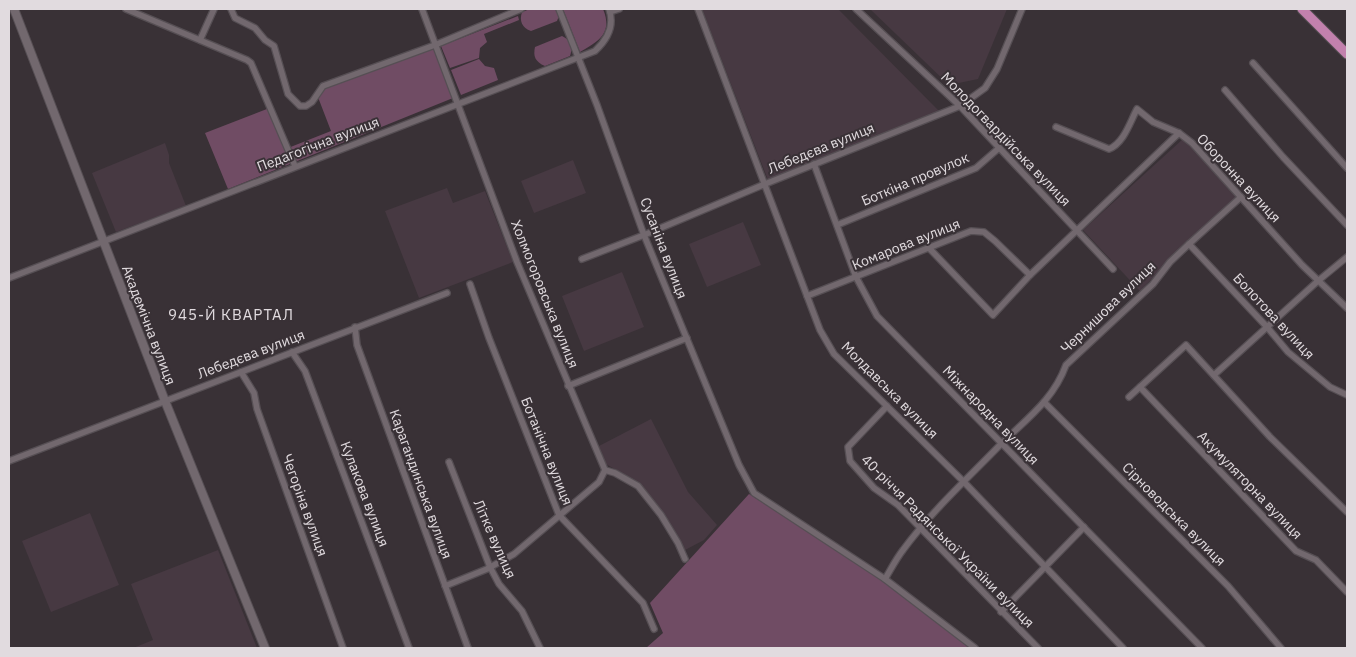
<svg xmlns="http://www.w3.org/2000/svg" width="1356" height="657" viewBox="0 0 1356 657" font-family="'IBM Plex Sans',sans-serif">
<rect width="100%" height="100%" fill="#393136"/>
<!-- built -->
<g fill="#473942">
<polygon points="702,9 838,9 939,111 768,180"/>
<polygon points="870,9 1007,9 978,79 949,85"/>
<polygon points="1183,139 1237,198 1168,262 1140,291 1083,230"/>
<polygon points="165,143 169,155 169,163 186,206 116,232 92,173"/>
<polygon points="573,160 586,193 534,213 521,181"/>
<polygon points="447,188 453,203 485,191 513,262 419,298 385,211"/>
<polygon points="743,222 761,265 707,287 689,244"/>
<polygon points="622,272 644,327 584,351 562,296"/>
<polygon points="651,419 688,492 717,525 704,540 685,550 663,514 640,484 606,464 599,446"/>
<polygon points="90,513 119,585 51,612 22,541"/>
<polygon points="218,550 257,648 133,648 153,640 131,584"/>
</g>
<!-- green -->
<g fill="#704c64">
<path d="M530,9H558L559,16L557,21L531,31C522,28 519,21 522,12Z"/>
<path d="M563,9H603C613,33 599,41 580,52Z"/>
<polygon points="518,16 519,20 484,34 487,42 480,48 479,58 450,68 441,46"/>
<path d="M562,36C571,40 573,47 570,56L545,66C535,62 533,56 535,47Z"/>
<polygon points="433,48 453,98 228,189 205,133 272,107 288,148 331,131 316,92"/>
<polygon points="479,59 485,66 494,68 498,80 461,95 451,70"/>
<polygon points="749,494 879,576 971,648 646,648 663,633 650,603"/>
</g>
<g fill="none" stroke-linecap="round" stroke-linejoin="round">
<!-- street casing -->
<g stroke="#564f54" stroke-width="8">
<g id="street">
<polyline points="126,9 247,60 251,63 295,166"/>
<polyline points="231,9 235,18 255,28 265,40 274,46 288,94 300,106 306,106 312,102 323,86 435,45 521,9"/>
<polyline points="422,9 517,262 605,470 615,473 638,486 661,515 678,543 685,559"/>
<polyline points="559,9 597,105 644,235 739,465 754,493 885,579 975,648"/>
<polyline points="698,9 820,330 834,354 964,482 1123,648"/>
<polyline points="856,9 960,106 1113,269"/>
<polyline points="610,12 619,9"/>
<polyline points="200,40 214,9"/>
<polyline points="1253,63 1347,168"/>
<polyline points="1225,90 1283,157 1347,225"/>
<path d="M1056,127L1109,149C1124,143 1130,122 1137,109L1153,122L1179,133L1192,143L1302,265L1347,308"/>
<polyline points="814,164 856,277 877,316 1202,648"/>
<polyline points="837,225 976,168 999,148"/>
<polyline points="1189,244 1267,327 1288,352 1330,387 1347,395"/>
<polyline points="930,249 993,315 1030,275 1179,133"/>
<polyline points="582,259 644,235 765,184 960,106 985,88 997,69 1022,9"/>
<path d="M9,278L595,51C607,40 615,26 609,9"/>
<polyline points="470,284 489,338 559,515 643,603 654,629"/>
<polyline points="807,296 971,231 984,232 995,241 1030,275"/>
<polyline points="355,327 357,345 468,648"/>
<polyline points="292,352 305,371 409,648"/>
<polyline points="241,372 254,393 257,409 343,648"/>
<polyline points="1214,375 1319,280 1347,257"/>
<polyline points="568,386 687,338"/>
<polyline points="1140,387 1296,551 1316,560 1347,592"/>
<polyline points="1129,397 1186,345 1270,437 1347,512"/>
<polyline points="1044,402 1228,586 1281,648"/>
<polyline points="887,406 848,447 850,461 874,488 898,505 1038,648"/>
<polyline points="9,461 447,293"/>
<polyline points="449,462 490,567 499,584 522,611 540,648"/>
<path d="M885,579C891,569 896,559 903,550C931,512 966,480 999,446C1025,420 1053,401 1066,365L1153,284L1170,262L1189,244L1241,197"/>
<polyline points="445,586 487,569 514,554 599,482 605,470"/>
<polyline points="1001,612 1084,527"/>
</g>
</g>
<!-- secondary casing -->
<g stroke="#564f54" stroke-width="10">
<polyline id="secondary" points="14,9 165,401 265,648"/>
</g>
<!-- primary casing -->
<g stroke="#564f54" stroke-width="11">
<polyline id="primary" points="1302,9 1347,54"/>
</g>
<!-- street -->
<use href="#street" stroke="#72686e" stroke-width="5.5"/>
<!-- secondary -->
<use href="#secondary" stroke="#72686e" stroke-width="8"/>
<!-- primary -->
<use href="#primary" stroke="#c281ad" stroke-width="9"/>
</g>
<g text-anchor="middle" stroke-width="4" stroke-linejoin="round" paint-order="stroke">
<!-- street labels -->
<g font-size="14" fill="#e1dbdf" stroke="#393136">
<text transform="translate(1006 139) rotate(46)" y="5">Молодогвардійська вулиця</text>
<text transform="translate(318 144) rotate(-21)" y="5">Педагогічна вулиця</text>
<text transform="translate(821 148) rotate(-22)" y="5">Лебедєва вулиця</text>
<text transform="translate(1239 178) rotate(47)" y="5">Оборонна вулиця</text>
<text transform="translate(915 179) rotate(-23)" y="5">Боткіна провулок</text>
<text transform="translate(906 244) rotate(-22)" y="5">Комарова вулиця</text>
<text transform="translate(664 248) rotate(69)" y="5">Сусаніна вулиця</text>
<text transform="translate(545 294) rotate(68)" y="5">Холмогоровська вулиця</text>
<text transform="translate(1108 307) rotate(-44)" y="5">Чернишова вулиця</text>
<text transform="translate(1274 316) rotate(47)" y="5">Болотова вулиця</text>
<text transform="translate(149 325) rotate(69)" y="5">Академічна вулиця</text>
<text transform="translate(251 354) rotate(-21)" y="5">Лебедєва вулиця</text>
<text transform="translate(890 390) rotate(45)" y="5">Молдавська вулиця</text>
<text transform="translate(991 415) rotate(46)" y="5">Міжнародна вулиця</text>
<text transform="translate(547 451) rotate(68)" y="5">Ботанічна вулиця</text>
<text transform="translate(421 484) rotate(70)" y="5">Карагандинська вулиця</text>
<text transform="translate(1250 485) rotate(46)" y="5">Акумуляторна вулиця</text>
<text transform="translate(365 494) rotate(69)" y="5">Кулакова вулиця</text>
<text transform="translate(305 505) rotate(70)" y="5">Чегоріна вулиця</text>
<text transform="translate(1174 514) rotate(45)" y="5">Сірноводська вулиця</text>
<text transform="translate(495 539) rotate(66)" y="5">Літке вулиця</text>
<text transform="translate(948 541) rotate(45)" y="5">40-річчя Радянської України вулиця</text>
</g>
<!-- neighbourhood labels -->
<g font-size="15" letter-spacing="1" fill="#e1dbdf" stroke="#393136">
<text x="231" y="320">945-Й КВАРТАЛ</text>
</g>
</g>
<!-- border -->
<rect width="1356" height="657" fill="none" stroke="#e1dbdf" stroke-width="20"/>
</svg>
